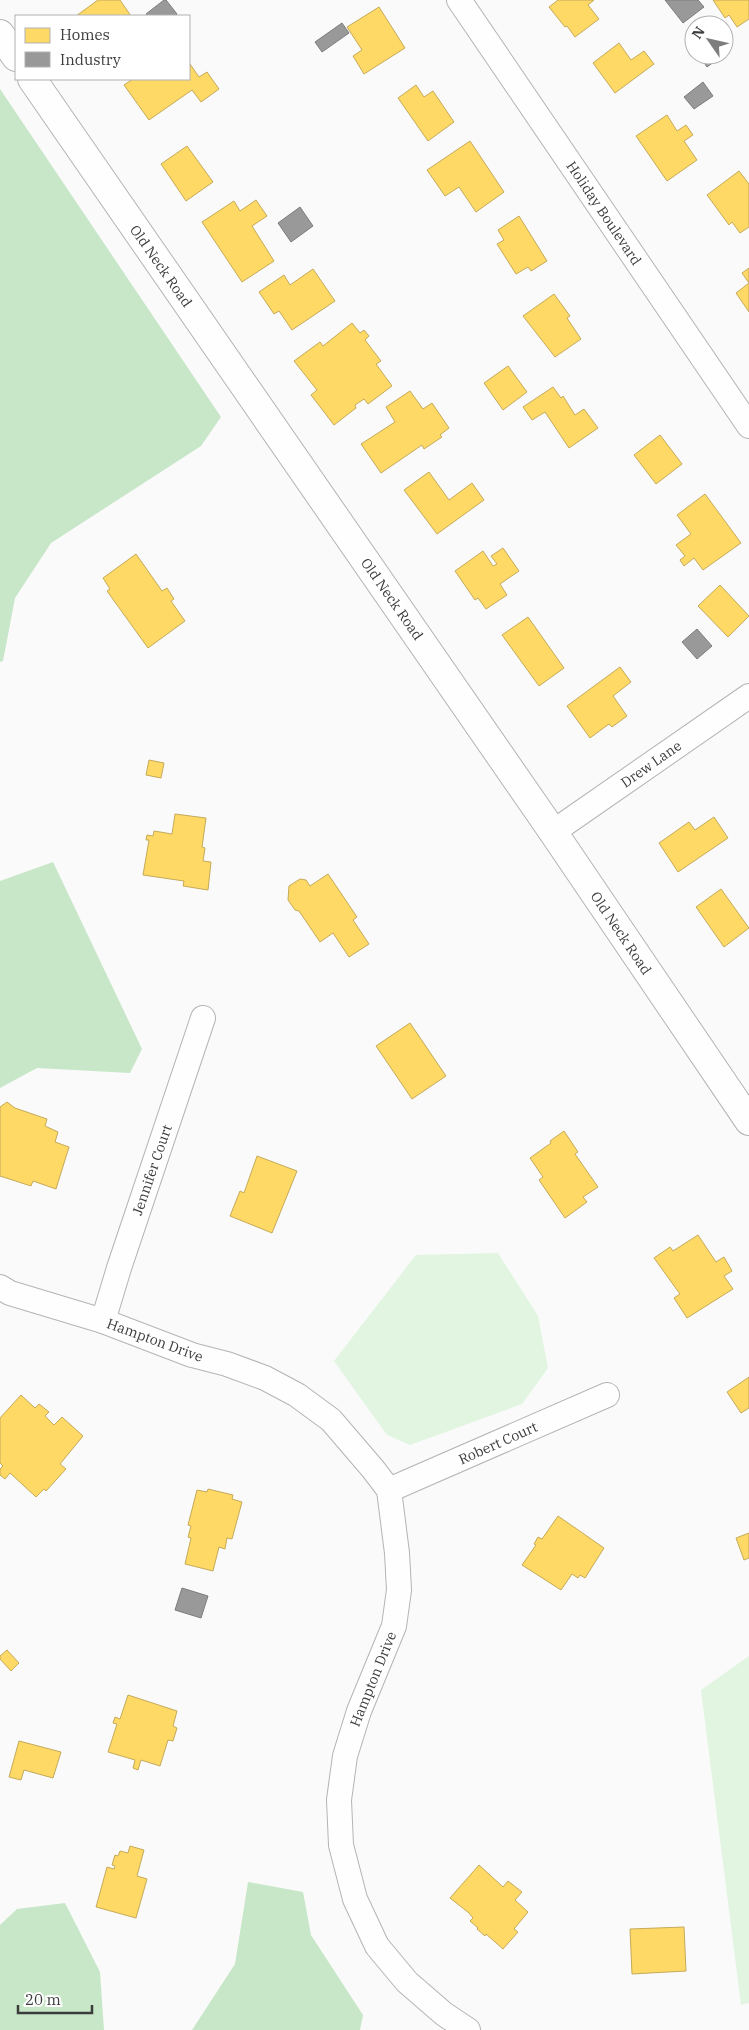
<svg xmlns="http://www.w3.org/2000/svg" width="749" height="2030" viewBox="0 0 749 2030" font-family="'IBM Plex Serif',serif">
<rect width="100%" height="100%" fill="#fafafa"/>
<!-- green -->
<g fill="#e1f5e1">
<polygon points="498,1253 538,1316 548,1368 522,1404 410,1445 387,1435 334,1361 416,1255"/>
<polygon points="749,1656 749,2003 741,2005 701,1690"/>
</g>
<!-- forest -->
<g fill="#c7e7c8">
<polygon points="0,89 221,417 201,446 51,543 15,598 3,661 0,662"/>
<polygon points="53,862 142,1049 130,1073 37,1068 0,1088 0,881"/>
<polygon points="248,1882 303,1892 311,1935 363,2015 360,2030 192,2030 235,1964"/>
<polygon points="65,1903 100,1972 104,2030 0,2030 0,1925 17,1909"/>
</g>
<!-- homes -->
<g fill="#ffd966" stroke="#c4aa59">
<polygon points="98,0 120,0 131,16 76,16"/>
<polygon points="558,0 594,0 588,5 599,19 575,37 567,26 565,27 549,7"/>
<polygon points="713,0 749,0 749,19 737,27 729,15 725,18"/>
<polygon points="379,7 405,48 364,74 353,56 362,50 347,27"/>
<polygon points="619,43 631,60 644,51 654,64 615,93 593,63"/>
<polygon points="190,64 199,77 207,72 219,89 201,102 192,90 149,120 124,85 133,79 189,79"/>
<polygon points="416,85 424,97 433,91 454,122 428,141 398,98"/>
<polygon points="667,115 677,131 686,125 693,135 684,141 697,160 667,181 636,136"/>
<polygon points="470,141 504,192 476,212 459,187 445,196 427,170"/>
<polygon points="187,146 213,182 186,201 161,164"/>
<polygon points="739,171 749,184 749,227 740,233 732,222 729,225 707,195"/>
<polygon points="256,200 267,216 252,226 274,261 242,282 202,222 234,201 240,211"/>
<polygon points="519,216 547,261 531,271 528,267 516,274 497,244 504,240 498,230"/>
<polygon points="749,268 749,283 742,273"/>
<polygon points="313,269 335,301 292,330 279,311 274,314 259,292 284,275 290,285"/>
<polygon points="749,283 749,312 736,293"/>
<polygon points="554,294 570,316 567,318 581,339 555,357 523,316"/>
<polygon points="352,323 360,333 364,330 369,336 365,340 381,361 376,364 392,386 368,404 364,399 355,405 356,408 334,425 311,395 317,390 294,361 320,342 323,346"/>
<polygon points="508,366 527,392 503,410 484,383"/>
<polygon points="553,387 561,398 563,396 575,415 584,409 598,428 569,448 545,412 532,420 523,407"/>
<polygon points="410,391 423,409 432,403 449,428 440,435 442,437 424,449 422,445 381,473 361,444 395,422 386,407"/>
<polygon points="660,435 682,464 656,484 634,455"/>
<polygon points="429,472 449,500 472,483 484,500 437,534 404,490"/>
<polygon points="705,494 741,543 703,570 694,558 684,566 680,560 685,556 676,545 691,534 677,515"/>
<polygon points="503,548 519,571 500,584 507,595 486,609 478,598 475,600 455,571 483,551 493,566 497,564 491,556"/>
<polygon points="136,554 162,591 167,588 174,599 171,601 185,621 148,648 107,591 110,589 103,578"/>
<polygon points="720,585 749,616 728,637 698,606"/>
<polygon points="528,617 564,668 539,686 502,635"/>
<polygon points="620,667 631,682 613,696 627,716 612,727 609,724 590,738 567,706"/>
<polygon points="149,760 164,763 161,778 146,775"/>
<polygon points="175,814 206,818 202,847 205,848 203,861 211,862 208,890 183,886 184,881 143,875 149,840 146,840 147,835 153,836 154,831 172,834"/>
<polygon points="714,817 728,838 678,872 659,843 689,822 695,830"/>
<polygon points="328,874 357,917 353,920 369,944 349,957 333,933 320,942 299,911 295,910 288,900 289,886 300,879 306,880 310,886"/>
<polygon points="721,889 749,928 724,947 696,907"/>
<polygon points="410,1023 446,1076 412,1099 376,1046"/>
<polygon points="7,1102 15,1108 47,1119 45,1126 58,1132 55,1142 69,1147 56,1189 33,1181 31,1186 0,1176 0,1107"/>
<polygon points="564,1131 578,1152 575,1154 598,1187 583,1197 587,1202 565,1218 539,1180 543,1177 530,1158 551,1143 550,1141"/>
<polygon points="257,1156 297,1171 272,1233 230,1216 240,1191 244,1193"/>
<polygon points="698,1235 716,1262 724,1257 732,1271 724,1276 733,1289 687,1318 674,1298 680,1294 654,1258 670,1247 673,1251"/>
<polygon points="749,1377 749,1408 741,1413 727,1392"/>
<polygon points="21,1395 35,1408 39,1404 49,1412 45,1416 54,1425 62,1417 83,1436 60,1464 66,1469 46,1491 44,1489 36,1497 10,1473 5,1479 0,1475 0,1469 3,1466 0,1463 0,1418"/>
<polygon points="208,1489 233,1495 232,1499 242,1502 232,1539 227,1538 225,1549 219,1547 213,1571 185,1564 191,1538 188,1537 191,1526 188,1525 197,1490 207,1492"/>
<polygon points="558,1516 604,1548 585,1578 580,1575 578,1578 572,1574 561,1590 522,1565 536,1545 534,1544 538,1537 542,1539"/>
<polygon points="749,1533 749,1558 744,1560 736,1538"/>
<polygon points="7,1650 19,1663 11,1671 0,1659 0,1656"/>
<polygon points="128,1695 177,1711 173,1726 177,1728 173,1741 168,1740 160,1766 141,1760 138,1770 133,1768 135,1760 108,1752 117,1724 113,1723 115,1717 120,1719"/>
<polygon points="19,1741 61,1752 53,1778 24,1770 21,1780 9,1777"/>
<polygon points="130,1846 144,1850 137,1876 147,1879 136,1918 96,1907 107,1867 114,1869 115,1866 112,1865 115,1855 118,1856 120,1851 128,1853"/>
<polygon points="479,1865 503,1887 508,1881 522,1892 515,1900 528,1912 514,1929 518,1932 503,1949 486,1934 485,1936 477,1929 478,1928 470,1921 473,1918 469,1913 450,1898"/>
<polygon points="684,1927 686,1971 632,1974 630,1929"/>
</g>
<!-- industry -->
<g fill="#999" stroke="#7d7d7d">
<polygon points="164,0 166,0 177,14 175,16 148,16 146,14"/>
<polygon points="665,0 698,0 704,7 683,23"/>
<polygon points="342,23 349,33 322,52 315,42"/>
<polygon points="724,50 726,53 707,67 699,55 724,55"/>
<polygon points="703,82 713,96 694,109 684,97"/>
<polygon points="300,207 313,226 291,242 278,223"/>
<polygon points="697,629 712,646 697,659 682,642"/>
<polygon points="182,1588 208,1596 201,1618 175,1610"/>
</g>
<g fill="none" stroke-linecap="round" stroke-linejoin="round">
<!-- minor casing -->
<g stroke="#b4b4b4" stroke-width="26">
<g id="minor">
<polyline points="459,0 749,426"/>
<polyline points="553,832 749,696"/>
<polyline points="0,1287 10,1293 103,1321 192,1355 227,1364 265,1378 297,1395 331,1420 373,1469 389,1490 397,1553 399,1590 394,1626 359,1711 345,1756 339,1800 341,1845 355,1899 377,1946 407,1982 444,2014 468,2030"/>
<polyline points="103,1321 119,1268 203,1018"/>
<polyline points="389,1490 607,1395"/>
</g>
</g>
<!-- tertiary casing -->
<g stroke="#b4b4b4" stroke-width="30">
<g id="tertiary">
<polyline points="0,34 16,57"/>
<polyline points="32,79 553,832 749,1121"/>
</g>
</g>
<!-- minor -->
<use href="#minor" stroke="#fefefe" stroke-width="24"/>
<!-- tertiary -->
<use href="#tertiary" stroke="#fefefe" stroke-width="28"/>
</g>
<g text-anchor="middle" stroke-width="5" stroke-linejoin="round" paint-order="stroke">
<!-- street labels -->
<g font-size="14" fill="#3b3c3b" stroke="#fff">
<text transform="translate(604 213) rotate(56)" y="5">Holiday Boulevard</text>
<text transform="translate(161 266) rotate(55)" y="5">Old Neck Road</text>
<text transform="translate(392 599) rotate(55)" y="5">Old Neck Road</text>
<text transform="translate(651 764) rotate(-35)" y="5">Drew Lane</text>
<text transform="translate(621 933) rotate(56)" y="5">Old Neck Road</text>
<text transform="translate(152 1170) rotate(-71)" y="5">Jennifer Court</text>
<text transform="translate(155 1340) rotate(20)" y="5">Hampton Drive</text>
<text transform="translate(498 1443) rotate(-24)" y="5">Robert Court</text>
<text transform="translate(373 1679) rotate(-68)" y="5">Hampton Drive</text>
</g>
</g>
<!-- legend -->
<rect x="15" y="15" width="175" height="65" fill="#ffffff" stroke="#b1b1b1"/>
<rect x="25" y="28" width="25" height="15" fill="#ffd966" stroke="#b1b1b1"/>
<text x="60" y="40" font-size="15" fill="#3b3c3b">Homes</text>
<rect x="25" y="52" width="25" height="15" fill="#999999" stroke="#b1b1b1"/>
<text x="60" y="65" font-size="15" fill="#3b3c3b">Industry</text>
<!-- north arrow -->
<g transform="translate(709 40) rotate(304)"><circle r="24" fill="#ffffff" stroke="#b1b1b1"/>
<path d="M0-4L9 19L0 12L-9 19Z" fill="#7e7e7e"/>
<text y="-8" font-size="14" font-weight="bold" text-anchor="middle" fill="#3b3c3b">N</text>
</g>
<!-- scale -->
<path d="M18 2005v8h74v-8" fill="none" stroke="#3b3c3b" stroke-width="2.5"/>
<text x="25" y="2005" font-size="15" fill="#3b3c3b" stroke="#ffffff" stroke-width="4" paint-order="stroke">20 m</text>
</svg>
